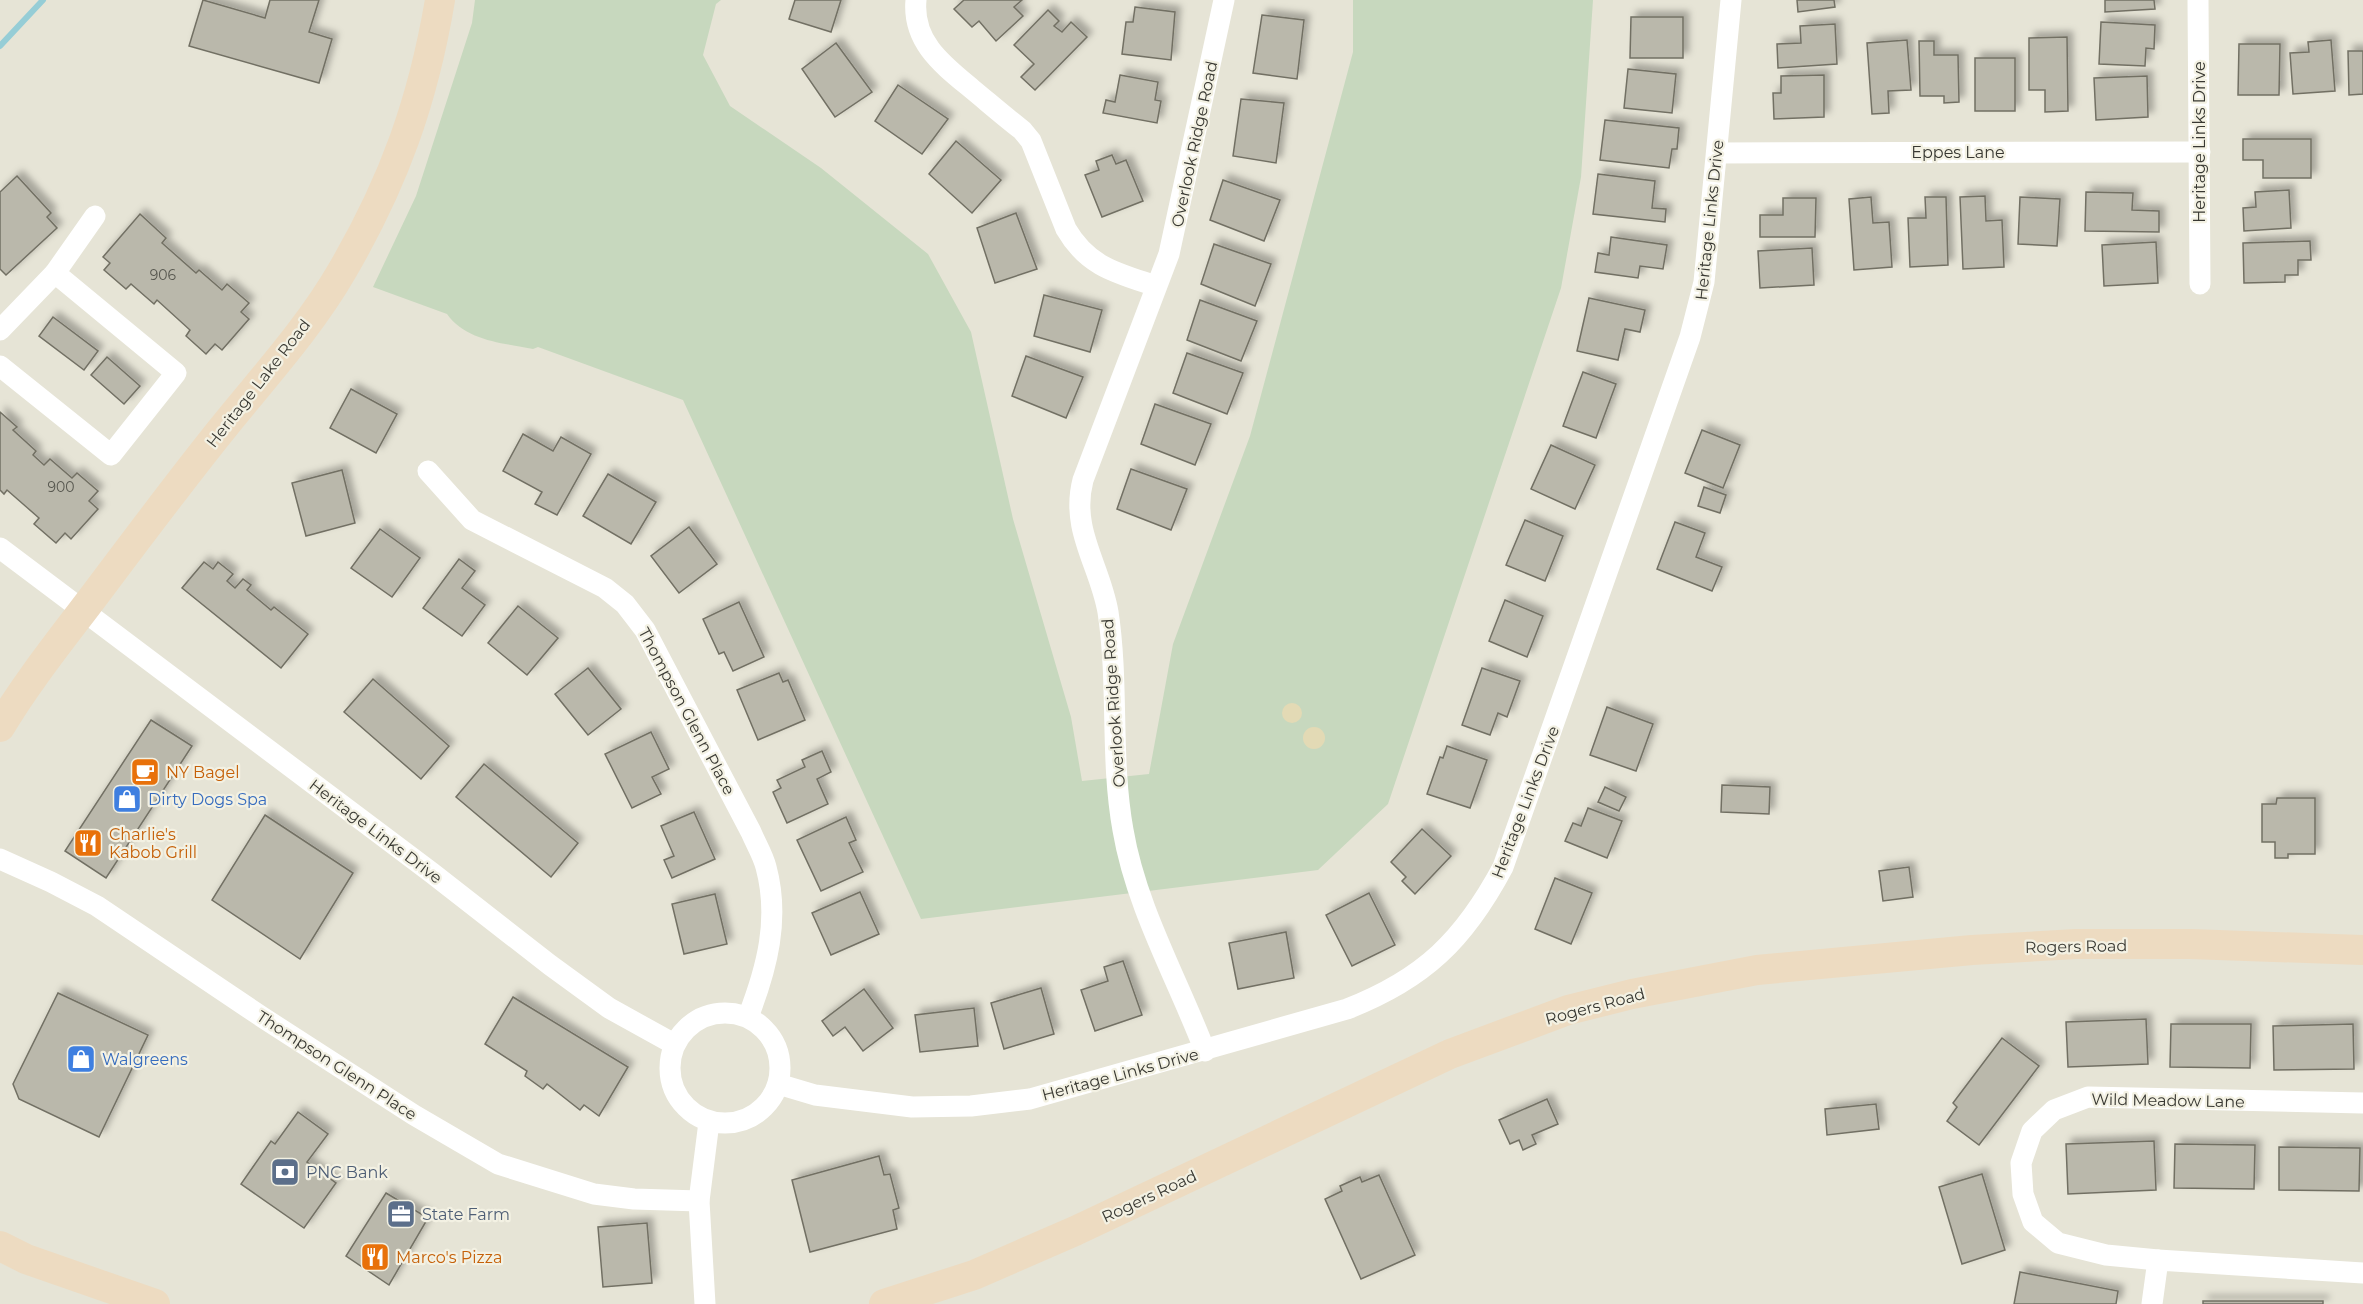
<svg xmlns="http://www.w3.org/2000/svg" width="2363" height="1304" viewBox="0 0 2363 1304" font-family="Montserrat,sans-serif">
<defs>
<filter id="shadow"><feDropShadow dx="5.5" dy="-5.5" stdDeviation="3" flood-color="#0004"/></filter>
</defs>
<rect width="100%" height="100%" fill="#e6e4d6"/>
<!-- green -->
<path fill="#c7d8be" d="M475,0H721L716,4L703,55L730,106L821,168L928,254L971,332L1013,519L1071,717L1082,781L1149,774L1173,644L1250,436L1353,52V0H1593L1581,177L1561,288L1388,804L1318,870L921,919L683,400L538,347L533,349C503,343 466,341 447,314L373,287L416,196L472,23Z"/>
<!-- sand -->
<g fill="#e3dab5">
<circle cx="1292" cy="713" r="10"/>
<circle cx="1314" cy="738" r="11"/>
</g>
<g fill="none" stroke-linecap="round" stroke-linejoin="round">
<!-- stream -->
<polyline stroke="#96cdd6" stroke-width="6" points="0,46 43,0"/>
</g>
<!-- building -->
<g fill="#bab8ab" stroke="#727064" stroke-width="1.5" filter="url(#shadow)">
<polygon points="203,0 265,18 270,0 319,0 309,32 332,39 319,83 189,46"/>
<polygon points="795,0 841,0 831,32 789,19"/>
<polygon points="964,0 1022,0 1014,7 1023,16 996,41 979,21 972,27 954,9"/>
<polygon points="1797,0 1834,0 1835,7 1798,12"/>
<polygon points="2105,0 2154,0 2155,9 2105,12"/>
<polygon points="1135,7 1175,12 1171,60 1122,54 1126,22 1133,22"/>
<polygon points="1048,10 1059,21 1054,26 1062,32 1071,22 1087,37 1035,90 1021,77 1034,64 1014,45"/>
<polygon points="1262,15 1304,20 1297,79 1253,73"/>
<polygon points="1631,17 1683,17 1683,58 1630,58"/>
<polygon points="2101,22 2155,25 2154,49 2146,48 2145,66 2099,64"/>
<polygon points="1835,24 1837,64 1778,68 1777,44 1801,43 1800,26"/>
<polygon points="2067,37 2068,111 2045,112 2045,90 2029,90 2029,38"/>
<polygon points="1907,40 1911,90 1888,91 1889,113 1872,114 1867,43"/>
<polygon points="2331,40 2335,91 2293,94 2290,53 2309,52 2308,42"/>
<polygon points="1919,41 1934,41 1934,55 1958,55 1959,102 1944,103 1944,96 1920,96"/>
<polygon points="836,43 872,92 835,117 802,69"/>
<polygon points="2239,44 2280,44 2279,95 2238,95"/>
<polygon points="2348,51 2363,51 2363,94 2349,95"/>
<rect x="1975" y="58" width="40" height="53"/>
<polygon points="1628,69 1676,74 1672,113 1624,108"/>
<polygon points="1120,75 1158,82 1155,100 1161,101 1157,123 1103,113 1106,100 1115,102"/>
<polygon points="1824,75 1824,117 1774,119 1773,93 1781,93 1781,76"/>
<polygon points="2147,76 2148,117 2096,120 2094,78"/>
<polygon points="898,85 948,119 922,154 875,121"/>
<polygon points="1241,99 1284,103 1276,163 1233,156"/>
<polygon points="1605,120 1679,128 1677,149 1672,149 1669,168 1600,160"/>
<polygon points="2243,139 2311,139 2311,178 2263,178 2263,160 2243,160"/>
<polygon points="956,141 1001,180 972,213 929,174"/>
<polygon points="1112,155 1116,164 1126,160 1143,201 1102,217 1085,175 1099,170 1096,161"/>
<polygon points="1598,174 1655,181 1652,208 1666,209 1665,222 1593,214"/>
<polygon points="17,176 51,213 47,217 57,228 6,275 0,269 0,192"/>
<polygon points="1223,180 1280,200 1264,241 1210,220"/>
<polygon points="2289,190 2291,228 2244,231 2243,208 2256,207 2255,192"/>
<polygon points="2086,192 2133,193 2132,210 2159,211 2159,232 2085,231"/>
<polygon points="1985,196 1986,221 2002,220 2004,267 1963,269 1960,197"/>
<polygon points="1871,197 1873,223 1889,222 1892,267 1854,270 1849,199"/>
<polygon points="1925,197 1946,197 1948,265 1910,267 1908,218 1926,218"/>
<polygon points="2020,197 2060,199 2057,246 2018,244"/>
<polygon points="1783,198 1816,198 1815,237 1760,237 1760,215 1783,215"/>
<polygon points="1016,213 1037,269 995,283 977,228"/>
<polygon points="140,214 166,238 162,243 196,273 199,270 222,290 227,284 249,303 241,312 249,319 222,350 215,344 206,354 186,336 190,330 157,300 154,304 131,284 126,289 104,270 110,263 103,257"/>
<polygon points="1611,237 1667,245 1663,269 1640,266 1638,278 1595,272 1598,253 1609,255"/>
<polygon points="2310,241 2311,260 2298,260 2298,275 2285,275 2285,282 2244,283 2243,243"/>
<polygon points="2156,242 2158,283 2104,286 2102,245"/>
<polygon points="1214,244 1271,264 1255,306 1201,284"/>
<polygon points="1812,248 1814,285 1760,288 1758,251"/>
<polygon points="1044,295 1102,310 1090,352 1034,336"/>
<polygon points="1589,298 1645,310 1640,332 1625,329 1618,360 1577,351"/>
<polygon points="1200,300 1257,321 1241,361 1187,340"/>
<polygon points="53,317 98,351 84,370 39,336"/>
<polygon points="1187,353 1243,373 1227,414 1173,393"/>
<polygon points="1026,356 1083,377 1066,418 1012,396"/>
<polygon points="107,357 140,386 124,404 91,375"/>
<polygon points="1583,372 1616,384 1596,438 1563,426"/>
<polygon points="351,389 397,414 376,453 330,428"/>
<polygon points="1155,404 1211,424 1195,465 1141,444"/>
<polygon points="0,412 17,427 13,430 36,451 33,455 44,465 50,459 72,478 77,473 98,491 89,501 98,509 71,539 65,533 56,543 34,524 39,518 7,490 4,494 0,490"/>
<polygon points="1702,430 1740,445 1723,488 1685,473"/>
<polygon points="523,434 553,451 561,437 591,454 557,515 535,504 542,492 503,471"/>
<polygon points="1551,445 1595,465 1575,509 1531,489"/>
<polygon points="1131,469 1187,489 1171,530 1117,509"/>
<polygon points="342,470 355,523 306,536 292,483"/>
<polygon points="608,474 656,502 631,544 583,516"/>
<polygon points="1704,487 1726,495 1720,513 1698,506"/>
<polygon points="1525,520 1563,536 1545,581 1506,565"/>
<polygon points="1675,522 1705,533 1696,557 1722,567 1712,591 1657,569"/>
<polygon points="689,527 717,564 679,593 651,556"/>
<polygon points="380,529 420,558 392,597 351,568"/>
<polygon points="459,559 475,571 462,588 485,605 462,636 423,608"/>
<polygon points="204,562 213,569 218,562 233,574 227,581 235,588 243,579 251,585 247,590 271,610 274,607 308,634 281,668 182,588"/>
<polygon points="1505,600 1543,616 1527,657 1489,641"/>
<polygon points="739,602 764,657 733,671 724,652 719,654 703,619"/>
<polygon points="518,606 558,638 527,675 488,643"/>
<polygon points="588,668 621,709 588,735 555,694"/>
<polygon points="1482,668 1520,681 1507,717 1498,713 1490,735 1462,725"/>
<polygon points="779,673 783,682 788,680 805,720 758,740 737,690"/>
<polygon points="373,679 449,746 421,779 344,712"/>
<polygon points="1607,707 1653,724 1636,771 1590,755"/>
<polygon points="151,720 192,746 106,878 65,851"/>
<polygon points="651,732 669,769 652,777 661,794 632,808 605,754"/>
<polygon points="1447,746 1487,760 1470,808 1427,794 1440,757 1443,758"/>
<polygon points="822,751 831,772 817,779 828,804 787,823 773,792 781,788 777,780 805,767 802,760"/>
<polygon points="484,764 578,843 551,877 456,797"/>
<polygon points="1722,785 1770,787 1769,814 1721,812"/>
<polygon points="1605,787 1626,797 1619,811 1598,802"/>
<polygon points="2277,798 2315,798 2315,854 2288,854 2288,858 2275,858 2275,842 2262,842 2262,804 2276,804"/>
<polygon points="1588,808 1622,821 1607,858 1565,841 1573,823 1581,826"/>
<polygon points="694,812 715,859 672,878 664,860 674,856 661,826"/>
<polygon points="265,815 353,873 300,959 212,900"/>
<polygon points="846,817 856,840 849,843 863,872 821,891 797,840"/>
<polygon points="1422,829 1451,856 1415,894 1402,881 1406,877 1391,862"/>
<polygon points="1909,867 1913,897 1883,901 1879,871"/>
<polygon points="1555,878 1592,893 1571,944 1535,929"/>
<polygon points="860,892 879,934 831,955 812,913"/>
<polygon points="1369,893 1395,945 1352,966 1326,915"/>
<polygon points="715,894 727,944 684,954 672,904"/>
<polygon points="1286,932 1294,978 1238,989 1229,943"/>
<polygon points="1123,961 1142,1015 1095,1031 1081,990 1108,981 1104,967"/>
<polygon points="1041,988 1054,1034 1004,1049 991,1003"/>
<polygon points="864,989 893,1028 863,1051 845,1027 833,1036 822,1021"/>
<polygon points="58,993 148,1035 99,1137 19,1099 13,1084"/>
<polygon points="513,997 628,1067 599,1116 584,1105 580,1110 547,1084 543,1089 525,1076 527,1071 485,1044"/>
<polygon points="974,1008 978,1046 920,1052 915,1015"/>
<polygon points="2146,1019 2148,1064 2068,1067 2066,1022"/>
<polygon points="2171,1024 2251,1024 2250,1068 2170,1067"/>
<polygon points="2353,1024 2354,1069 2274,1070 2273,1026"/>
<polygon points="2002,1038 2039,1066 1979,1145 1947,1121 1957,1107 1953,1103"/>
<polygon points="1547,1099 1558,1124 1532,1135 1536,1144 1523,1150 1519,1140 1510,1144 1499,1120"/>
<polygon points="1876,1104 1879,1129 1827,1135 1825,1109"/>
<polygon points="298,1112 328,1134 307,1162 336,1183 304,1228 241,1184 271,1141 275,1144"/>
<polygon points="2154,1141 2156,1190 2068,1194 2066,1144"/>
<polygon points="2175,1144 2255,1145 2254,1189 2174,1188"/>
<polygon points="2279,1147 2360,1148 2359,1191 2279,1190"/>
<polygon points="879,1156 884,1175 890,1174 899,1208 893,1210 897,1229 810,1252 792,1180"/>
<polygon points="1982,1174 2005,1250 1962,1264 1939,1187"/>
<polygon points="1379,1175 1415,1255 1361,1279 1325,1199 1342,1191 1340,1186 1360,1177 1362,1182"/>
<polygon points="386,1193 428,1218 389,1285 346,1256"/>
<polygon points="647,1223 652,1283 603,1287 598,1227"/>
<polygon points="2020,1272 2118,1291 2116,1304 2014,1304"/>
<rect x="2203" y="1301" width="120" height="3"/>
</g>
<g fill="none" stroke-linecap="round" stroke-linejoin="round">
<!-- minor -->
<g stroke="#fff" stroke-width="21">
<path d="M916,0C912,42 943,65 972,89C989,103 1005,117 1022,130L1031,141L1066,229C1088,267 1117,273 1156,286"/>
<polyline points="2198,0 2200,284"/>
<polyline points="1717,153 2200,152"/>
<polyline points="0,330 55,273 95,216"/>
<polyline points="0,366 111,455 176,373 55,273"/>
<path d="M428,471L472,520L605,588L625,604L645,630L751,832C756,844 763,855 766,867C780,919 767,968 748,1017"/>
<polyline points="0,548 432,873 550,965 609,1008 674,1044"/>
<polyline points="0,859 51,882 97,906 262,1017 414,1115 498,1164 594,1194 634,1199 699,1201"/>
<circle cx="725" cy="1068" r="55"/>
<path d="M1205,1051C1177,978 1136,907 1123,830C1110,758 1119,684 1108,612C1100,565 1070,530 1083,480L1169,254L1224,0"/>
<path d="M778,1084L815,1095L912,1107L971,1106L1030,1099L1347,1009C1424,979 1464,940 1503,867L1690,337L1704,282L1731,0"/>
<polyline points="2158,1260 2106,1255 2058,1243 2033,1222 2023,1194 2021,1163 2032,1131 2054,1110 2088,1097 2363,1103"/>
<polyline points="705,1304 699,1201 709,1122"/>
<polyline points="2152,1304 2158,1260 2363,1273"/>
</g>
<!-- secondary -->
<g stroke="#eddbc1" stroke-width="30">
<path d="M0,727C30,677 68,631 103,584C142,532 181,480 222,429C263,378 309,328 342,271C394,182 423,101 440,0"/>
<polyline points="0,1246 26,1259 155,1304"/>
<polyline points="884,1304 974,1275 1075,1231 1450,1054 1568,1010 1632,994 1757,970 1972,950 2076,944 2190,944 2363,950"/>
</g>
</g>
<!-- icons -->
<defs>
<g id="cafe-square" transform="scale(1.5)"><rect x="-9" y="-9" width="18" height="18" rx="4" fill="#e8710a" stroke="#f3f1e3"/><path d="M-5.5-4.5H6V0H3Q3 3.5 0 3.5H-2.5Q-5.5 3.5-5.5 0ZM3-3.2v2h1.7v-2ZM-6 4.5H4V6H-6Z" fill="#fff"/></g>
<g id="shop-square" transform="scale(1.5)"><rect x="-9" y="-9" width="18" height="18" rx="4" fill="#3f7fe0" stroke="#f3f1e3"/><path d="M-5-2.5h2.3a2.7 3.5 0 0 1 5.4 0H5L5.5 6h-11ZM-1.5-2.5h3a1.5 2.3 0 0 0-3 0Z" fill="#fff"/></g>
<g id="restaurant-square" transform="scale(1.5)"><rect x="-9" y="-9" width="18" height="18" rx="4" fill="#e8710a" stroke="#f3f1e3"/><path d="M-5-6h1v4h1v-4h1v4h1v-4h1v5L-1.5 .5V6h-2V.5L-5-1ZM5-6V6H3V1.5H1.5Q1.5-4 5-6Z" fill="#fff"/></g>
<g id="bank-square" transform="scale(1.5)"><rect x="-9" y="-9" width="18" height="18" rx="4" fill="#5c6f8a" stroke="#f3f1e3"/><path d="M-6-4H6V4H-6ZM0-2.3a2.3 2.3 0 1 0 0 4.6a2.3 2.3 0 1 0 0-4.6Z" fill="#fff"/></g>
<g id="office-square" transform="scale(1.5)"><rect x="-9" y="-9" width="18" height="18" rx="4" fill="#5c6f8a" stroke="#f3f1e3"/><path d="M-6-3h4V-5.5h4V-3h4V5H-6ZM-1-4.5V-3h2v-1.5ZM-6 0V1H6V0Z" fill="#fff"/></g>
</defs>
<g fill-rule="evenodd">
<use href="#cafe-square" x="145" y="772"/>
<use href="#shop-square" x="127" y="799"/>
<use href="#restaurant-square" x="88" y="843"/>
<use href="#shop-square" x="81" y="1059"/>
<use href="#bank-square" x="285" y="1172"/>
<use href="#office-square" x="401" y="1214"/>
<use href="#restaurant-square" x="375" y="1257"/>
</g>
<g text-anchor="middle" stroke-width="4.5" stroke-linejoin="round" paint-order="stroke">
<!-- number labels -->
<g font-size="14" fill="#585850">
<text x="163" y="280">906</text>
<text x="61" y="492">900</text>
</g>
<!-- street labels -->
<g font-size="16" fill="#383832" stroke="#f3f1e3">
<text transform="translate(2199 142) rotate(-90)" y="6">Heritage Links Drive</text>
<text transform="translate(1194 144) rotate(-78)" y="6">Overlook Ridge Road</text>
<text x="1958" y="158">Eppes Lane</text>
<text transform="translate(1709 220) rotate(-84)" y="6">Heritage Links Drive</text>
<text transform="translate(258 383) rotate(-52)" y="6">Heritage Lake Road</text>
<text transform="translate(1113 703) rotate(-94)" y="6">Overlook Ridge Road</text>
<text transform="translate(687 711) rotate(62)" y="6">Thompson Glenn Place</text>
<text transform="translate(1525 802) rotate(-69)" y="6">Heritage Links Drive</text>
<text transform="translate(376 831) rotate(37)" y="6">Heritage Links Drive</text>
<text transform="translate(2076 946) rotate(-1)" y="6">Rogers Road</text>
<text transform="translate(1595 1006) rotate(-15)" y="6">Rogers Road</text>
<text transform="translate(337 1065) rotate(33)" y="6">Thompson Glenn Place</text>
<text transform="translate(1120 1074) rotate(-15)" y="6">Heritage Links Drive</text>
<text transform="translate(2168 1100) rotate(1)" y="6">Wild Meadow Lane</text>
<text transform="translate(1149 1196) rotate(-25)" y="6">Rogers Road</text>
</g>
<!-- food labels -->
<g font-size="16" fill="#c56008" stroke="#f3f1e3" text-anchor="start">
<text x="166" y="778">NY Bagel</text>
<text x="109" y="840">Charlie's<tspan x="109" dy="18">Kabob Grill</tspan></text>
<text x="396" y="1263">Marco's Pizza</text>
</g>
<!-- shop labels -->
<g font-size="16" fill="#366cbe" stroke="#f3f1e3" text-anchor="start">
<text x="148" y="805">Dirty Dogs Spa</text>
<text x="102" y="1065">Walgreens</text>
</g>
<!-- service labels -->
<g font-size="16" fill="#4e5e75" stroke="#f3f1e3" text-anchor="start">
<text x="306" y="1178">PNC Bank</text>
<text x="422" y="1220">State Farm</text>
</g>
</g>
</svg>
